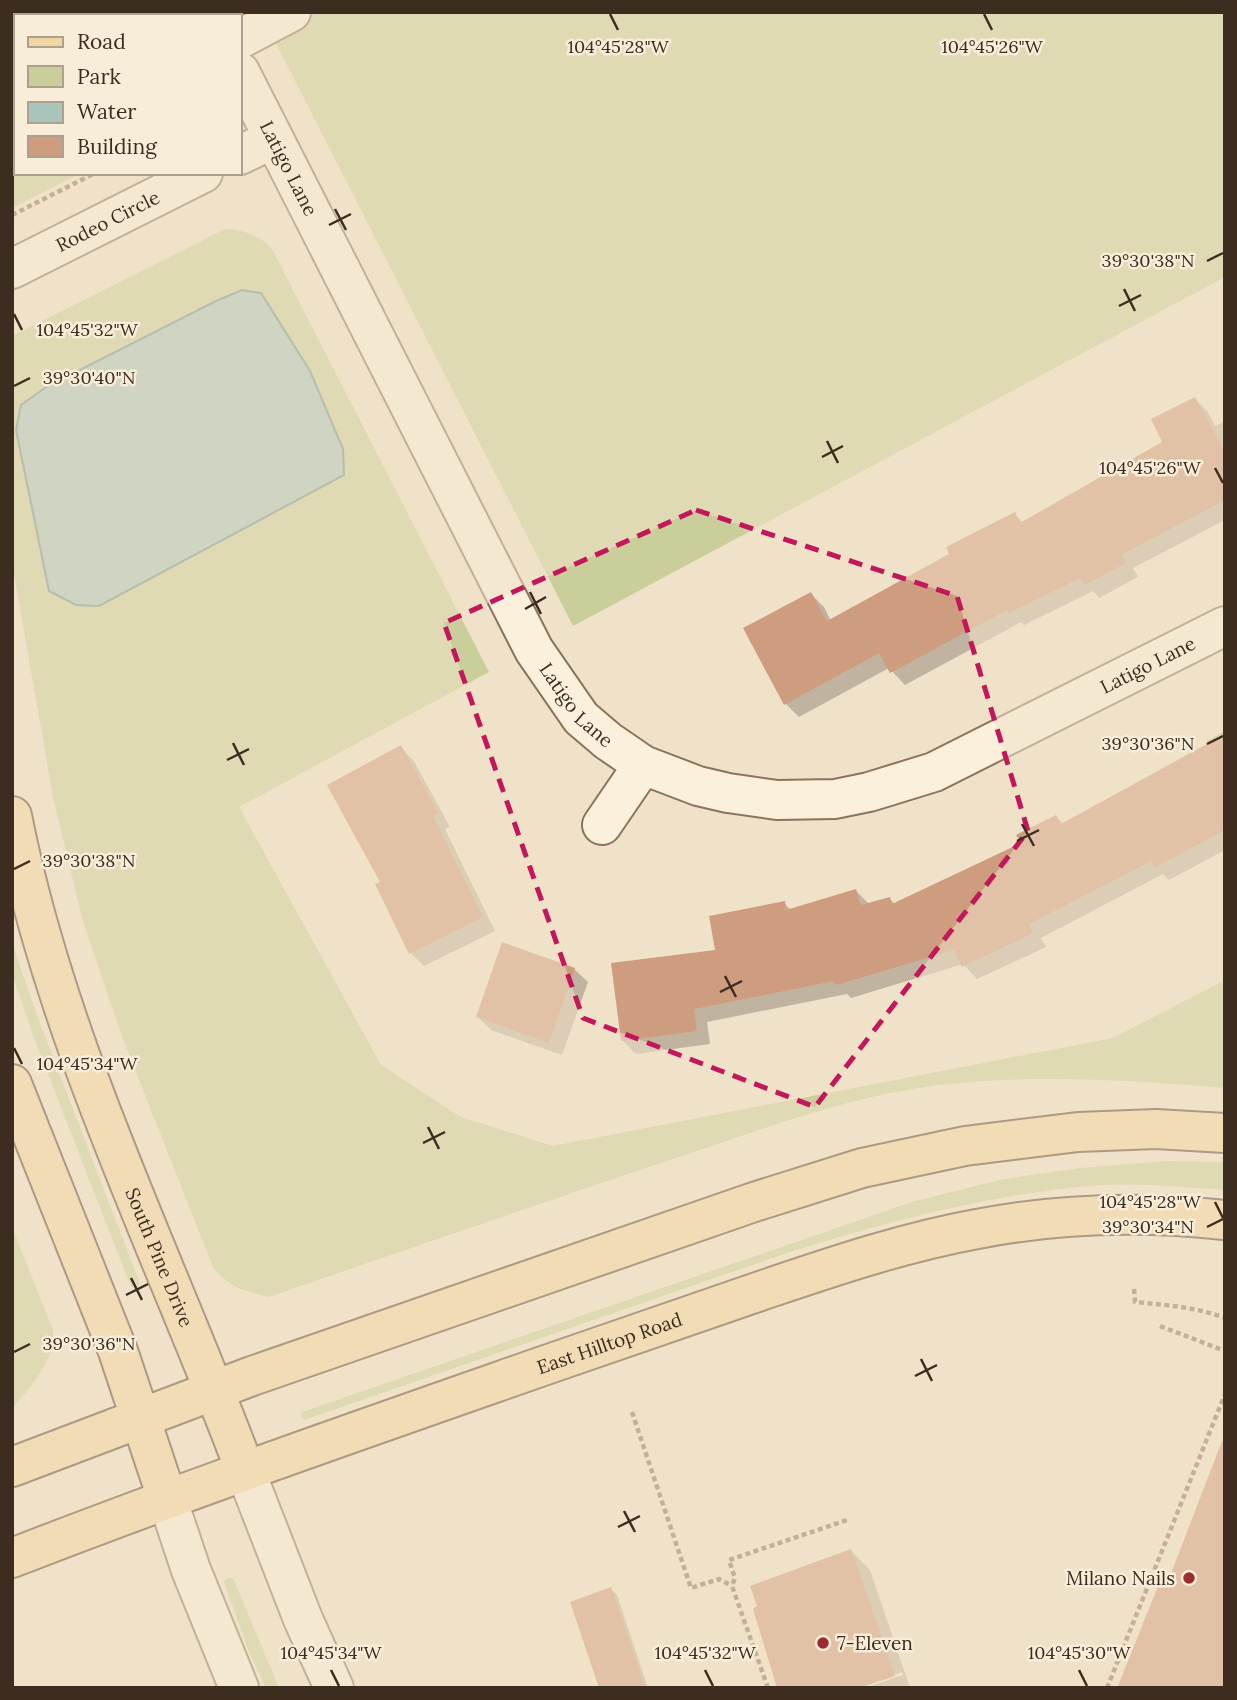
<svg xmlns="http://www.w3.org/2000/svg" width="1237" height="1700" viewBox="0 0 1237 1700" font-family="Lora,serif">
<rect width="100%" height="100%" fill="#f0e2c8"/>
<!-- green -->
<g fill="#cace9b">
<polygon points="260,12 1225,12 1225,277 573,626"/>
<polygon points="16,64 16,173 81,173 12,208 12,66"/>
<path d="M225,229C242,229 261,236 272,249L489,672L239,807L381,1065L461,1117L553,1146L1113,1038L1225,980V1088C1133,1080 1031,1074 939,1085C847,1096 758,1131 670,1160C536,1205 402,1251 269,1297C244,1291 230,1288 213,1267L121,1034L82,918L53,797L12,562V336Z"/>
<polygon points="12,943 38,1018 139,1281 139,1287 131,1287 34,1038 12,973"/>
<path d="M1166,1161L1225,1162V1190C1184,1187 1142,1183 1101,1185C994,1193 889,1221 787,1253L304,1420L301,1416L302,1412L912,1202L1004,1179L1081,1168Z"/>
<path d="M12,1227L53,1330C56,1362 30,1386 12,1409Z"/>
<polygon points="227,1578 233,1578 279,1688 266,1688 249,1652 224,1582"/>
</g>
<!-- water -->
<polygon fill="#a9c4bb" stroke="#6f9389" stroke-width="2" points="242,290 261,293 310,371 343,449 344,475 99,606 76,605 49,591 16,430 21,405 46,387 216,301"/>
<!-- shadow -->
<g fill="#0003">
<polygon points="12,12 84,12 77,16 16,16 16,35 12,31"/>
<polygon points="1195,399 1208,412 1215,426 1225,421 1225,520 1133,568 1138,577 1099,598 1093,591 1024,625 1021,622 905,685 889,668 799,717 786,704 811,594 824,607 831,621 952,555 1015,514 1023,523 1165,443"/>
<polygon points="1225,731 1225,850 1169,880 1163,874 1041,938 1046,947 977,979 963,964 851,998 847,994 707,1022 710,1044 636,1054 622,1040 718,951 784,903 791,910 856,891 870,905 890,899 895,904 1023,844 1056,817 1064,824 1209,745 1207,741"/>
<polygon points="400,747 414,761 450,827 445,829 495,931 424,966 411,953 383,882"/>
<polygon points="574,969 588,982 562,1055 491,1030 478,1017"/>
<polygon points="851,1551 870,1570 910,1688 865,1688 903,1675 902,1672 854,1688 759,1607"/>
<polygon points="611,1589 617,1595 648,1688 601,1688"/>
</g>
<!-- building -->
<g fill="#ce9c7e">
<polygon points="1195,397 1225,453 1225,500 1121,555 1126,563 1085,585 1080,578 1009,613 1007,610 890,673 879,653 784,705 743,628 811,592 827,621 949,554 946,547 1015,512 1020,523 1162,442 1151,419"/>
<polygon points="1225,734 1225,830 1154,868 1151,861 1029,924 1033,933 962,967 954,950 836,985 834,981 694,1009 697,1031 621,1041 611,963 715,950 709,916 785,901 786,910 856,889 861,905 890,897 892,904 1021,843 1016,835 1056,815 1061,824"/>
<polygon points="401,745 438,813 433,816 483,917 409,954 375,884 380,882 327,785"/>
<polygon points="502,942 575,968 549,1043 476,1017"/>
<polygon points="1222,1441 1225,1442 1225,1688 1117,1688 1163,1574 1170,1576"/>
<polygon points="851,1549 895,1676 859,1688 777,1688 753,1609 757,1606 750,1586"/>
<polygon points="611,1587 645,1688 599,1688 570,1602"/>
</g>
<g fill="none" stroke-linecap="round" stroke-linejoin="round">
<!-- minor casing -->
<g stroke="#8c745c" stroke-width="42">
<g id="minor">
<polyline points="209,12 211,16"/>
<polyline points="240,39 291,12"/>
<path id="s1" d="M240,72L534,650L581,718L608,741L643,765L698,786L728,793L777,800L835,799L869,792L934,772L1225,626"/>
<polyline points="240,155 273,139"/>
<path id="s2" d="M12,269L203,173"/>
<polyline points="602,825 643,765"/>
<polyline points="245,1470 303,1619 334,1688"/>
<polyline points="167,1498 191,1570 239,1688"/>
</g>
</g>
<!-- major casing -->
<g stroke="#5a4330" stroke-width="42">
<g id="major">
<path id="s3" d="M12,816C57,1044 164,1254 245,1470"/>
<polyline points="12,1084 118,1351 167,1498"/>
<polyline points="12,1467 252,1376 754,1202 862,1168 965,1146 1078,1132 1156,1129 1225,1133"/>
<path id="s4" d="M12,1558C187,1490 363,1429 540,1367C616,1341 692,1314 769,1288C837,1265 906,1242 977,1229C1059,1213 1142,1211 1225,1220"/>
</g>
</g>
<!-- path -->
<g stroke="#8c745c" stroke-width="4.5" stroke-dasharray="5 3.5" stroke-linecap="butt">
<polyline points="12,215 95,173"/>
<path d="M1134,1289L1135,1302C1166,1305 1196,1307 1225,1318"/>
<polyline points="1160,1326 1225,1351"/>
<polyline points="632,1412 691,1588 719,1579 732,1586"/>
<polyline points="768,1688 732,1586 735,1578 729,1560 850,1519"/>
<polyline points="1107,1688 1225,1394"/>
</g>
<!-- minor -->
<use href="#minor" stroke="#faf0dc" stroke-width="38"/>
<!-- major -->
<use href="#major" stroke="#f2d6a1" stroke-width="38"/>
</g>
<!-- marked area -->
<path d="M0 0H1237V1700H0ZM696,510L957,596L1028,831L815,1107L583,1018L444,623Z" fill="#f0e2c8" fill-opacity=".55" fill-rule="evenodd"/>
<path fill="none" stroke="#c2185b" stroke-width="5" stroke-dasharray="14 9" stroke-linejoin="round" d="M696,510L957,596L1028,831L815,1107L583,1018L444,623Z"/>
<!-- ticks -->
<path fill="none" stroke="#3d2d20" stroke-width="2.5" d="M610,14L618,30M984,14L992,30M335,209L346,230M329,225L351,214M1207,261L1223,253M1124,289L1135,311M1119,306L1141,295M14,314L22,330M14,386L30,378M827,441L838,463M822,457L843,446M1215,468L1223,483M530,592L541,614M525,609L546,597M233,743L244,765M1207,744L1223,736M227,760L249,749M1022,824L1034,846M1017,841L1039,830M14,869L30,861M725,976L736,997M720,992L742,981M14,1048L22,1064M428,1127L439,1149M423,1143L445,1132M1215,1202L1223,1218M1207,1227L1223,1219M131,1278L142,1300M126,1295L148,1284M14,1352L30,1344M921,1359L932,1381M915,1376L937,1365M624,1511L635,1532M618,1527L640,1516M331,1670L339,1686M705,1670L713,1686M1079,1670L1087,1686"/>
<!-- markers -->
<g fill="#9d2b30" stroke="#f7edd8" stroke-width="2.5">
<circle cx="1189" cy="1578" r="7"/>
<circle cx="823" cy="1643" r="7"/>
</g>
<g text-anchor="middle" stroke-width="5" stroke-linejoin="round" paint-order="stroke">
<!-- street labels -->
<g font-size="19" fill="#3d2d20" stroke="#f7edd8">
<text dy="7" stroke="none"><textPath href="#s1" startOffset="108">Latigo Lane</textPath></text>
<text dy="7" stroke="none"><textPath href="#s2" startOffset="107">Rodeo Circle</textPath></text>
<text dy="7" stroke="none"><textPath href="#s1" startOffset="1348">Latigo Lane</textPath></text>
<text dy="7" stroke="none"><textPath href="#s1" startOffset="718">Latigo Lane</textPath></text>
<text dy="7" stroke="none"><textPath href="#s3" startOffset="466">South Pine Drive</textPath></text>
<text dy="7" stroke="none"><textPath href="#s4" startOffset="635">East Hilltop Road</textPath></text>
</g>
<!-- poi labels -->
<g font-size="19" fill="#3d2d20" stroke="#f7edd8" text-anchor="end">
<text x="1175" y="1585">Milano Nails</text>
<text x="837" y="1650" text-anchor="start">7-Eleven</text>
</g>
</g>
<g font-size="18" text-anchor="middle" fill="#3d2d20" stroke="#f7edd8" stroke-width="5" stroke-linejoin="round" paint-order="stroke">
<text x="618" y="53">104°45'28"W</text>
<text x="992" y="53">104°45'26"W</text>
<text x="1148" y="267">39°30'38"N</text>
<text x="87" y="336">104°45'32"W</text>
<text x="89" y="384">39°30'40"N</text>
<text x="1150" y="474">104°45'26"W</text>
<text x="1148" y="750">39°30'36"N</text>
<text x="89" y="867">39°30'38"N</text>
<text x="87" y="1070">104°45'34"W</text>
<text x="1150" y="1208">104°45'28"W</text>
<text x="1148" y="1233">39°30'34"N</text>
<text x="89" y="1350">39°30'36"N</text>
<text x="331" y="1659">104°45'34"W</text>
<text x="705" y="1659">104°45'32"W</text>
<text x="1079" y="1659">104°45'30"W</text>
</g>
<!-- border -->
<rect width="1237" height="1700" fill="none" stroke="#3d2d20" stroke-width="28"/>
<!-- legend -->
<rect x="14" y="14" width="228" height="161" fill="#f7edd8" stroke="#ada08e" stroke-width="2"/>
<rect x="28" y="37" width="35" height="10" fill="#f2d6a1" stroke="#ada08e" stroke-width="2"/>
<text x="77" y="49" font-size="21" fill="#3d2d20">Road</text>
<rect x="28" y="66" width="35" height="21" fill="#cace9b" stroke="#ada08e" stroke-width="2"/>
<text x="77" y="84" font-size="21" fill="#3d2d20">Park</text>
<rect x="28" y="102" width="35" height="21" fill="#a9c4bb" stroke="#ada08e" stroke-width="2"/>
<text x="77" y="119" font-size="21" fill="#3d2d20">Water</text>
<rect x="28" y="136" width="35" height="21" fill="#ce9c7e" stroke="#ada08e" stroke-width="2"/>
<text x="77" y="154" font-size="21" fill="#3d2d20">Building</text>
</svg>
